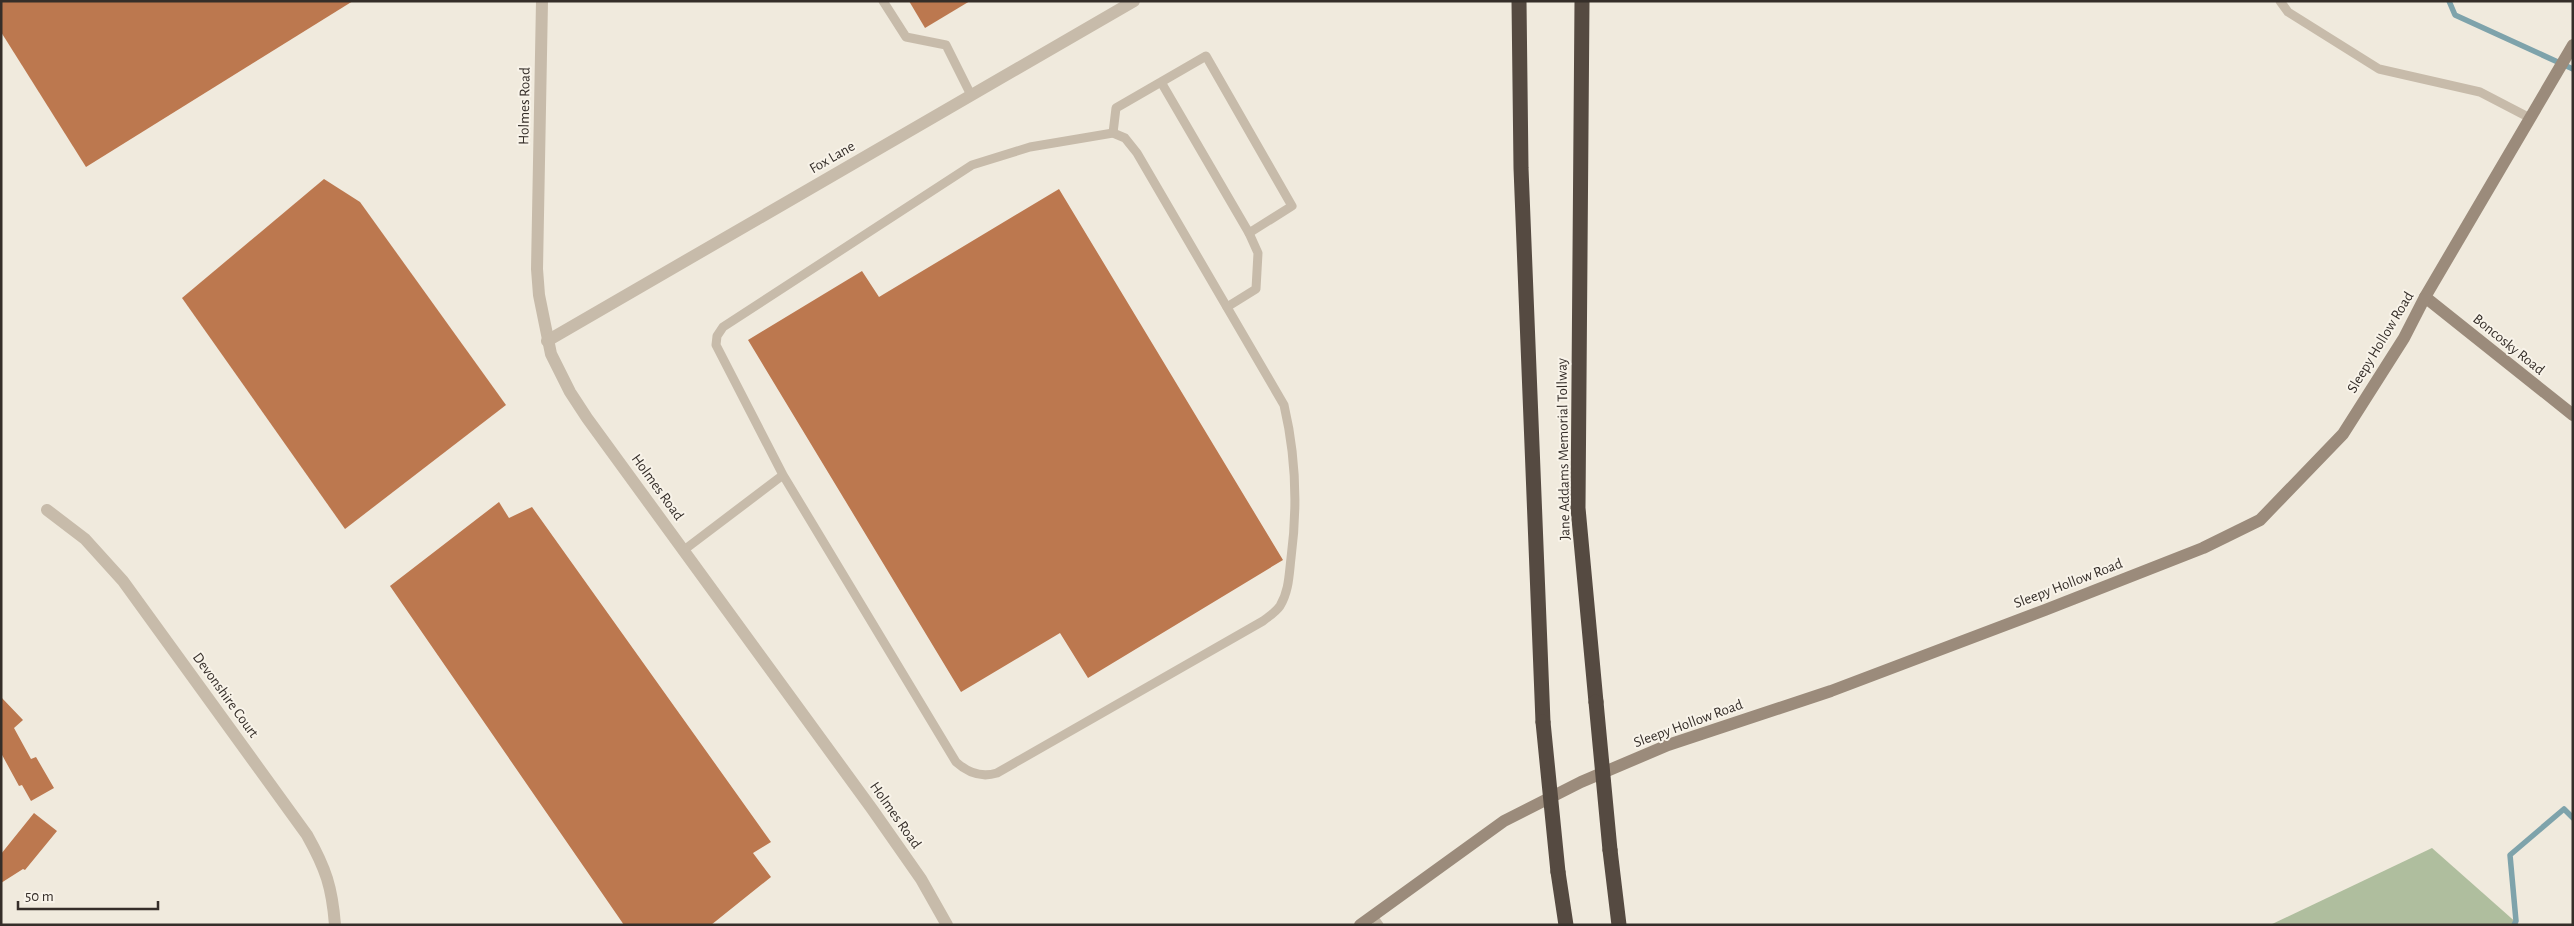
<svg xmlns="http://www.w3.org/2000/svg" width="2574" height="926" viewBox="0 0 2574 926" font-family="'Alegreya Sans',sans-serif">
<rect width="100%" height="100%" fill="#f0eadd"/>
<!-- green -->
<polygon fill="#afbe9e" points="2432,848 2519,925 2270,925"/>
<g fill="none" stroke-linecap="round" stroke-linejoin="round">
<!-- stream -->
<g stroke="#7ea3ab" stroke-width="5.5">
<polyline points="2449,1 2455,15 2573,69"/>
<polyline points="2514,925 2516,921 2510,855 2564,809 2573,818"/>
</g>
</g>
<!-- building -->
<g fill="#bc784f">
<polygon points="1,1 353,1 86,167 1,32"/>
<polygon points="909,1 970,1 925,28"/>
<polygon points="324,179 360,202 506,405 345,529 182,298"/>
<polygon points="1059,189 1283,560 1088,678 1060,633 961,692 748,340 862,271 879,297"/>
<polygon points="499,502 509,518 532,507 771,842 753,853 771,877 711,925 624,925 390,586"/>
<polygon points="1,697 23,720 14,728 31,759 36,757 54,788 31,801 22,785 19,786 1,753"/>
<polygon points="34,813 57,831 25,870 23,869 1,883 1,854"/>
</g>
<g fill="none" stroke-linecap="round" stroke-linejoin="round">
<!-- lane -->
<g stroke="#c7bbaa" stroke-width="9">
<polyline points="883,1 906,37 946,45 971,95"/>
<polyline points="2280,1 2288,12 2379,69 2480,92 2530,118"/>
<polyline points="1113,133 1116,108 1206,56 1292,206 1249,233 1161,82"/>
<polyline points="1227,307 1256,289 1258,253 1249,233"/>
<path d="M684,550L783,475L716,345L717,336L723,327L972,165L1030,147L1113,133L1125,138L1137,153L1284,405C1296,456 1298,505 1291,558C1289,575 1289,591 1280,606C1276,612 1268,617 1263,621L997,773C981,778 967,772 956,762L783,475"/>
<polyline points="1372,915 1379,925"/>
</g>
<!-- street -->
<g stroke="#c7bbaa" stroke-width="12">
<polyline points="542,1 537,269 539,295 551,354 570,392 587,418 872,809 921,879 947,925"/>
<polyline points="547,341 1134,1"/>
<path d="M47,510L85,539L123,581L307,835C326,869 332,887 335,925"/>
</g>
<!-- secondary -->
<g stroke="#9b8b7b" stroke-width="12">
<polyline points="2425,297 2573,415"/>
<polyline points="1360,925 1504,821 1581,782 1668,745 1831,691 2045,610 2203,548 2260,520 2343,434 2404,338 2425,297 2573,45"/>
</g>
<!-- highway -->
<g stroke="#554a41" stroke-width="15">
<polyline points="1519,1 1521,168 1543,722"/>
<polyline points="1582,1 1578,508 1596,702"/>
<polyline points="1610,850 1619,925"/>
<polyline points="1558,872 1566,925"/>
</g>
<!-- highway-bridge -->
<g stroke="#554a41" stroke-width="15">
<polyline points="1596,702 1610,850"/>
<polyline points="1543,722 1558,872"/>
</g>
</g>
<g text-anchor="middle" stroke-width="4" stroke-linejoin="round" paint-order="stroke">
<!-- street labels -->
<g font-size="15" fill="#352e29" stroke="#f8f3e9">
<text transform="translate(524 106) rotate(-89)" y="5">Holmes Road</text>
<text transform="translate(832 157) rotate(-30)" y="5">Fox Lane</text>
<text transform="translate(2380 342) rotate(-59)" y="5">Sleepy Hollow Road</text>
<text transform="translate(2509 344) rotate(39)" y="5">Boncosky Road</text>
<text transform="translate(1563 449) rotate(-91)" y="5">Jane Addams Memorial Tollway</text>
<text transform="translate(658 487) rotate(54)" y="5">Holmes Road</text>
<text transform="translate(2068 583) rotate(-21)" y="5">Sleepy Hollow Road</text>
<text transform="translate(226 695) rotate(54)" y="5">Devonshire Court</text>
<text transform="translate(1688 723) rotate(-20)" y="5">Sleepy Hollow Road</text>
<text transform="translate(896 815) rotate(55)" y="5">Holmes Road</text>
</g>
</g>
<!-- border -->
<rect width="2574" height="926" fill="none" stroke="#352e29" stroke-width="5"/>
<!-- scale -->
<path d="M18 901v8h140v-8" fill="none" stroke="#352e29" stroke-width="2.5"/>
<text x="25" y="901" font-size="15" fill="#352e29" stroke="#f8f3e9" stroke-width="4" paint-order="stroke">50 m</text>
</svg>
